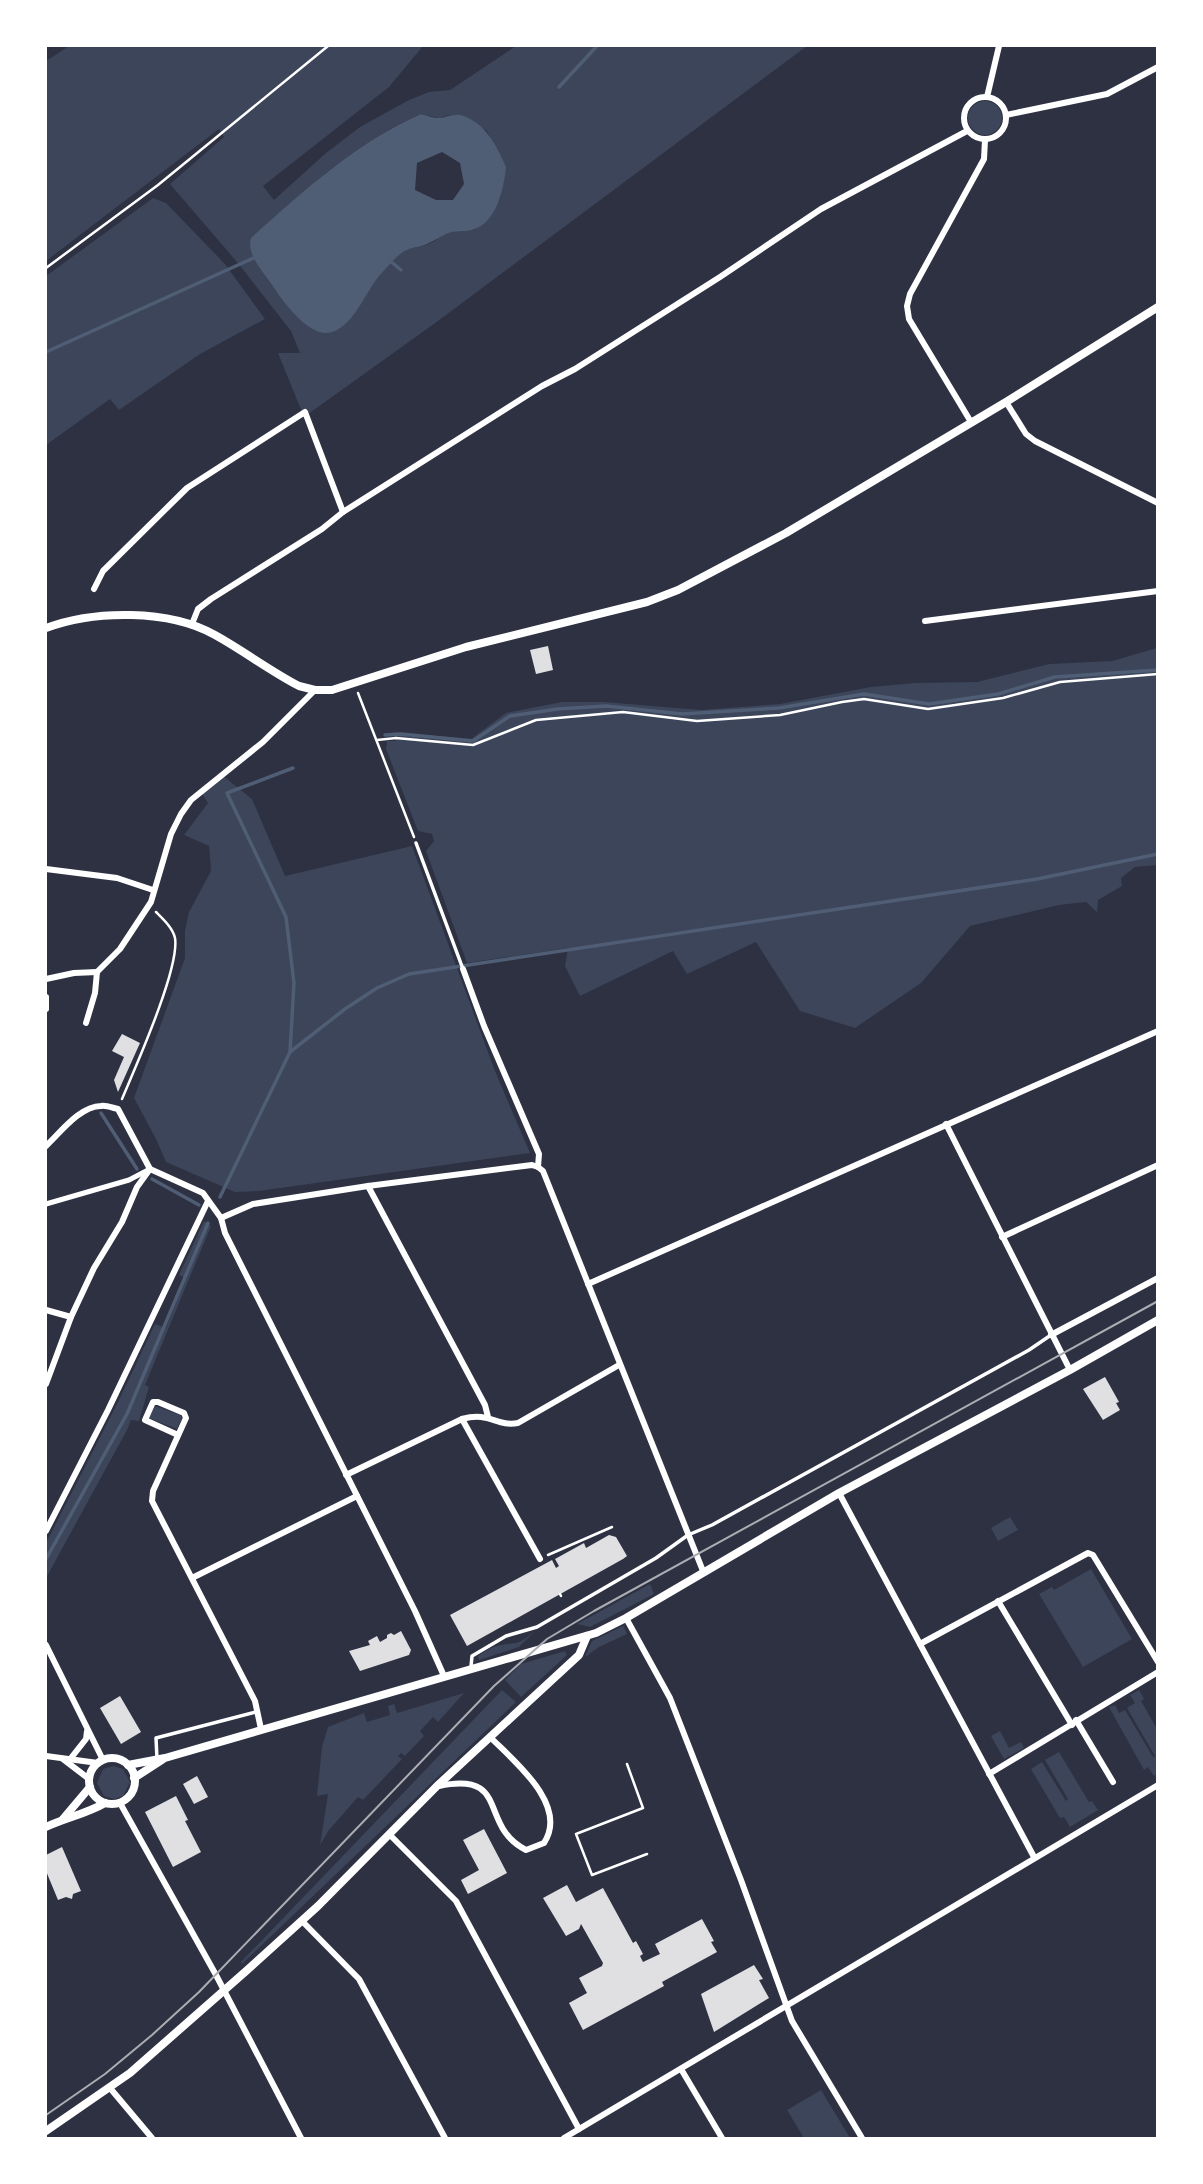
<svg xmlns="http://www.w3.org/2000/svg" width="1203" height="2184" viewBox="0 0 1203 2184" font-family="Montserrat,sans-serif">
<rect width="100%" height="100%" fill="#2d3142"/>
<!-- green -->
<g fill="#3c4559" fill-rule="evenodd">
<path d="M69,46H423L389,87L263,186L274,200L326,153L360,127L409,100L429,92L450,90L516,46H807L438,321L304,417L278,353H300L291,331L237,262L170,184L224,137L219,129L46,261V61ZM421,114L439,118L449,115L486,130L502,158L504,181L499,200L474,230C465,230 455,230 447,233C441,236 435,241 429,244C421,247 410,247 403,252C349,290 348,387 275,289C265,275 247,256 252,238C303,191 357,142 421,114Z"/>
<circle cx="985" cy="118" r="17"/>
<polygon points="153,198 166,203 225,264 265,319 200,354 119,410 110,399 46,445 46,276"/>
<polygon points="1157,648 1157,865 1135,867 1121,878 1122,886 1098,900 1097,912 1086,902 1059,905 970,926 921,983 855,1028 800,1011 756,942 687,974 673,951 580,996 565,966 568,948 467,963 426,851 434,841 432,834 418,831 386,749 387,741 396,741 393,732 471,739 506,713 562,702 604,702 701,710 780,704 871,687 915,683 977,682 1049,664 1112,661"/>
<polygon points="222,775 252,799 285,876 412,846 495,1071 530,1153 259,1191 235,1192 166,1162 156,1139 134,1098 185,958 185,931 189,912 211,871 209,846 184,835 208,803 202,794"/>
<polygon points="204,1221 211,1226 145,1385 149,1387 139,1421 131,1420 127,1430 46,1578 46,1543 118,1402 155,1324 166,1328 186,1278 179,1275"/>
<polygon points="155,1406 180,1415 182,1418 177,1429 149,1418"/>
<polygon points="1010,1517 1018,1530 998,1541 991,1528"/>
<polygon points="1091,1569 1132,1639 1083,1667 1039,1594 1052,1587 1054,1590"/>
<polygon points="650,1584 654,1594 590,1627 577,1624"/>
<polygon points="623,1626 627,1634 599,1647 585,1657 592,1641"/>
<path d="M535,1631L519,1647L479,1660L478,1656C494,1645 498,1645 516,1643C522,1642 530,1635 535,1631Z"/>
<polygon points="565,1651 567,1655 521,1697 505,1680 521,1664"/>
<polygon points="502,1690 516,1702 242,1964 241,1962"/>
<polygon points="1139,1690 1144,1699 1141,1701 1157,1729 1157,1774 1154,1776 1148,1767 1144,1770 1109,1707 1115,1705 1119,1713 1125,1710 1153,1757 1155,1756 1127,1708 1135,1703 1130,1695"/>
<polygon points="464,1693 438,1722 433,1717 420,1731 424,1736 405,1756 401,1753 398,1756 402,1759 363,1800 358,1797 329,1830 320,1845 328,1794 317,1796 322,1747 328,1727 364,1713 367,1722 390,1715 388,1706 394,1704 397,1713"/>
<polygon points="1000,1731 1009,1748 1021,1742 1024,1748 1004,1759 991,1736"/>
<polygon points="1059,1752 1089,1802 1092,1801 1098,1810 1070,1827 1064,1817 1060,1818 1031,1769 1042,1762 1066,1801 1068,1799 1045,1760"/>
<polygon points="113,1766 123,1769 130,1782 123,1796 114,1799 104,1796 97,1783 103,1769"/>
<polygon points="821,2090 850,2138 804,2138 787,2110"/>
</g>
<!-- water -->
<path fill="#4f5d75" fill-rule="evenodd" d="M421,114C426,115 433,118 438,118C445,118 451,114 460,115C484,121 497,145 506,167C504,188 497,223 472,230C464,232 454,230 446,234C440,237 434,241 427,244C421,247 413,247 407,250C397,254 387,268 380,275C365,292 352,331 327,333C306,334 282,300 272,285C263,272 246,254 251,238C303,191 357,142 421,114ZM442,152L460,163L464,184L453,200H436L415,190L417,163Z"/>
<g fill="none" stroke-linecap="round" stroke-linejoin="round">
<!-- stream -->
<g stroke="#4f5d75" stroke-width="3.5">
<polyline points="559,87 597,46"/>
<polyline points="389,260 401,270"/>
<polyline points="46,352 258,256"/>
<polyline points="385,735 401,734 473,741 510,716 558,709 606,706 682,714 779,708 864,694 929,704 998,694 1055,677 1158,670"/>
<polyline points="290,1052 294,983 286,917 227,793 293,768"/>
<polyline points="101,1113 137,1169"/>
<polyline points="152,1179 199,1205"/>
<polyline points="220,1197 290,1052 345,1009 377,988 409,974 1037,879 1158,854"/>
<polyline points="46,1559 127,1414 208,1223"/>
</g>
</g>
<!-- building -->
<g fill="#e0e0e3">
<polygon points="548,646 553,670 536,674 530,650"/>
<polygon points="122,1034 140,1043 118,1092 114,1080 124,1057 112,1051"/>
<polygon points="1105,1377 1119,1402 1116,1403 1120,1410 1103,1420 1083,1389"/>
<polygon points="609,1535 616,1537 627,1556 623,1559 467,1646 450,1615 552,1560 556,1568 559,1566 555,1559 584,1543 586,1548"/>
<polygon points="401,1631 411,1650 409,1655 360,1671 349,1651 370,1645 368,1641 377,1636 380,1642 387,1638 387,1635 391,1633 394,1635"/>
<polygon points="120,1696 141,1732 121,1744 100,1708"/>
<polygon points="197,1776 208,1797 194,1804 183,1784"/>
<polygon points="176,1796 188,1820 185,1821 201,1852 173,1867 145,1812"/>
<polygon points="484,1829 507,1873 468,1894 461,1880 479,1870 463,1840"/>
<polygon points="62,1847 81,1891 73,1894 72,1899 66,1897 58,1900 46,1871 46,1855"/>
<polygon points="567,1885 576,1902 603,1888 633,1943 636,1941 643,1954 640,1956 643,1962 660,1954 655,1944 702,1919 714,1941 711,1942 717,1952 662,1982 664,1986 583,2030 569,2003 587,1993 579,1978 602,1966 603,1963 581,1924 579,1929 566,1936 543,1898"/>
<polygon points="754,1965 763,1979 759,1980 769,1998 714,2032 701,1994"/>
</g>
<g fill="none" stroke-linecap="round" stroke-linejoin="round">
<!-- path -->
<g stroke="#fff" stroke-width="2.5">
<polyline points="46,268 158,185 328,46"/>
<polyline points="358,693 414,837"/>
<polyline points="377,740 396,738 473,745 536,720 623,712 697,721 780,715 842,702 864,699 928,709 1003,698 1060,682 1158,674"/>
<path d="M122,1099C135,1068 180,968 175,938C173,928 163,919 156,912"/>
<polyline points="548,1555 612,1527"/>
<polyline points="560,1594 561,1596"/>
<polyline points="627,1764 643,1808 576,1834 592,1875 647,1854"/>
</g>
<!-- service -->
<g stroke="#fff" stroke-width="3.5">
<polyline points="416,843 463,969"/>
<polyline points="471,1667 472,1656 506,1636 537,1627 656,1558 688,1535 712,1525 1029,1350 1051,1335"/>
<polyline points="157,1759 156,1738 256,1712"/>
</g>
<!-- pedestrian -->
<polyline stroke="#fff" stroke-width="5" points="46,1204 129,1180 150,1169"/>
<!-- minor -->
<g stroke="#fff" stroke-width="6">
<circle cx="985" cy="118" r="21"/>
<polyline points="987,97 999,46"/>
<polyline points="1006,115 1107,94 1158,67"/>
<polyline points="1006,402 1026,434 1035,441 1158,503"/>
<polyline points="971,422 909,319 907,306 910,294 984,159 985,140"/>
<polyline points="94,589 103,571 187,488 305,412 343,512"/>
<polyline points="925,621 1158,591"/>
<polyline points="192,624 198,609 211,599 322,529 343,512 542,386 575,369 720,277 821,209 967,131"/>
<polyline points="46,869 117,878 153,890"/>
<polyline points="463,969 484,1026 539,1154 538,1167 543,1171 703,1571"/>
<polyline points="46,979 74,973 97,972"/>
<polyline points="46,997 46,1009"/>
<polyline points="86,1023 95,993 97,972 120,949 151,902 171,834 181,814 191,800 263,742 315,690"/>
<polyline points="946,1124 1070,1370"/>
<path d="M46,1146C60,1133 80,1106 101,1106C106,1105 113,1108 118,1109L150,1169L203,1193L221,1218L225,1233L415,1611L444,1676"/>
<polyline points="368,1186 485,1405 488,1417"/>
<polyline points="221,1218 253,1204 368,1186 532,1165 538,1167"/>
<polyline points="1002,1237 1158,1165"/>
<polyline points="588,1284 1158,1031"/>
<polyline points="46,1310 71,1317"/>
<polyline points="1051,1335 1158,1278"/>
<polyline points="46,1384 71,1317 94,1268 122,1222 137,1187 150,1169"/>
<polyline points="462,1419 540,1559"/>
<polyline points="178,1435 145,1420 153,1402 158,1402 184,1413 186,1418 153,1491 152,1501 255,1701 261,1729"/>
<path d="M346,1475L462,1419C490,1411 496,1427 518,1423L619,1365"/>
<polyline points="839,1493 1034,1857"/>
<polyline points="46,1531 108,1410 208,1201"/>
<polyline points="192,1578 357,1496"/>
<polyline points="998,1601 1072,1725"/>
<polyline points="626,1618 670,1698 741,1880 792,2021 862,2138"/>
<polyline points="920,1644 1088,1553 1093,1555 1158,1662"/>
<polyline points="46,1645 103,1760"/>
<polyline points="1076,1720 1113,1782"/>
<polyline points="46,1756 98,1763"/>
<polyline points="71,1758 86,1739 87,1731"/>
<polyline points="63,1759 89,1779"/>
<polyline points="989,1774 1158,1672"/>
<path d="M439,1786C511,1771 478,1826 526,1850L544,1843C569,1805 514,1761 490,1737"/>
<polyline points="120,1803 216,1975 301,2138"/>
<polyline points="390,1835 456,1901 579,2129"/>
<polyline points="302,1921 359,1979 445,2138"/>
<polyline points="681,2069 722,2138"/>
<polyline points="110,2088 152,2138"/>
<polyline points="564,2138 1158,1785"/>
</g>
<!-- tertiary -->
<g stroke="#fff" stroke-width="8">
<path d="M46,628C94,610 169,609 215,635C244,651 270,671 299,686L315,690H332L466,647L647,602L678,590L786,533L1006,402L1158,307"/>
<circle cx="112" cy="1781" r="23"/>
<polyline points="128,1765 165,1758 596,1633 626,1618 839,1493 1070,1370 1158,1320"/>
<polyline points="134,1778 162,1760"/>
<polyline points="63,1819 90,1787"/>
<path d="M46,1827C65,1818 86,1814 105,1803"/>
<polyline points="46,2131 130,2073 245,1972 318,1906 437,1786 579,1655 587,1636"/>
</g>
<!-- tram -->
<polyline stroke="#abadb3" stroke-width="2" points="46,2115 105,2074 152,2035 199,1992 494,1686 547,1639 594,1611 1158,1301"/>
</g>
<!-- border -->
<rect width="1203" height="2184" fill="none" stroke="#ffffff" stroke-width="94"/>
</svg>
